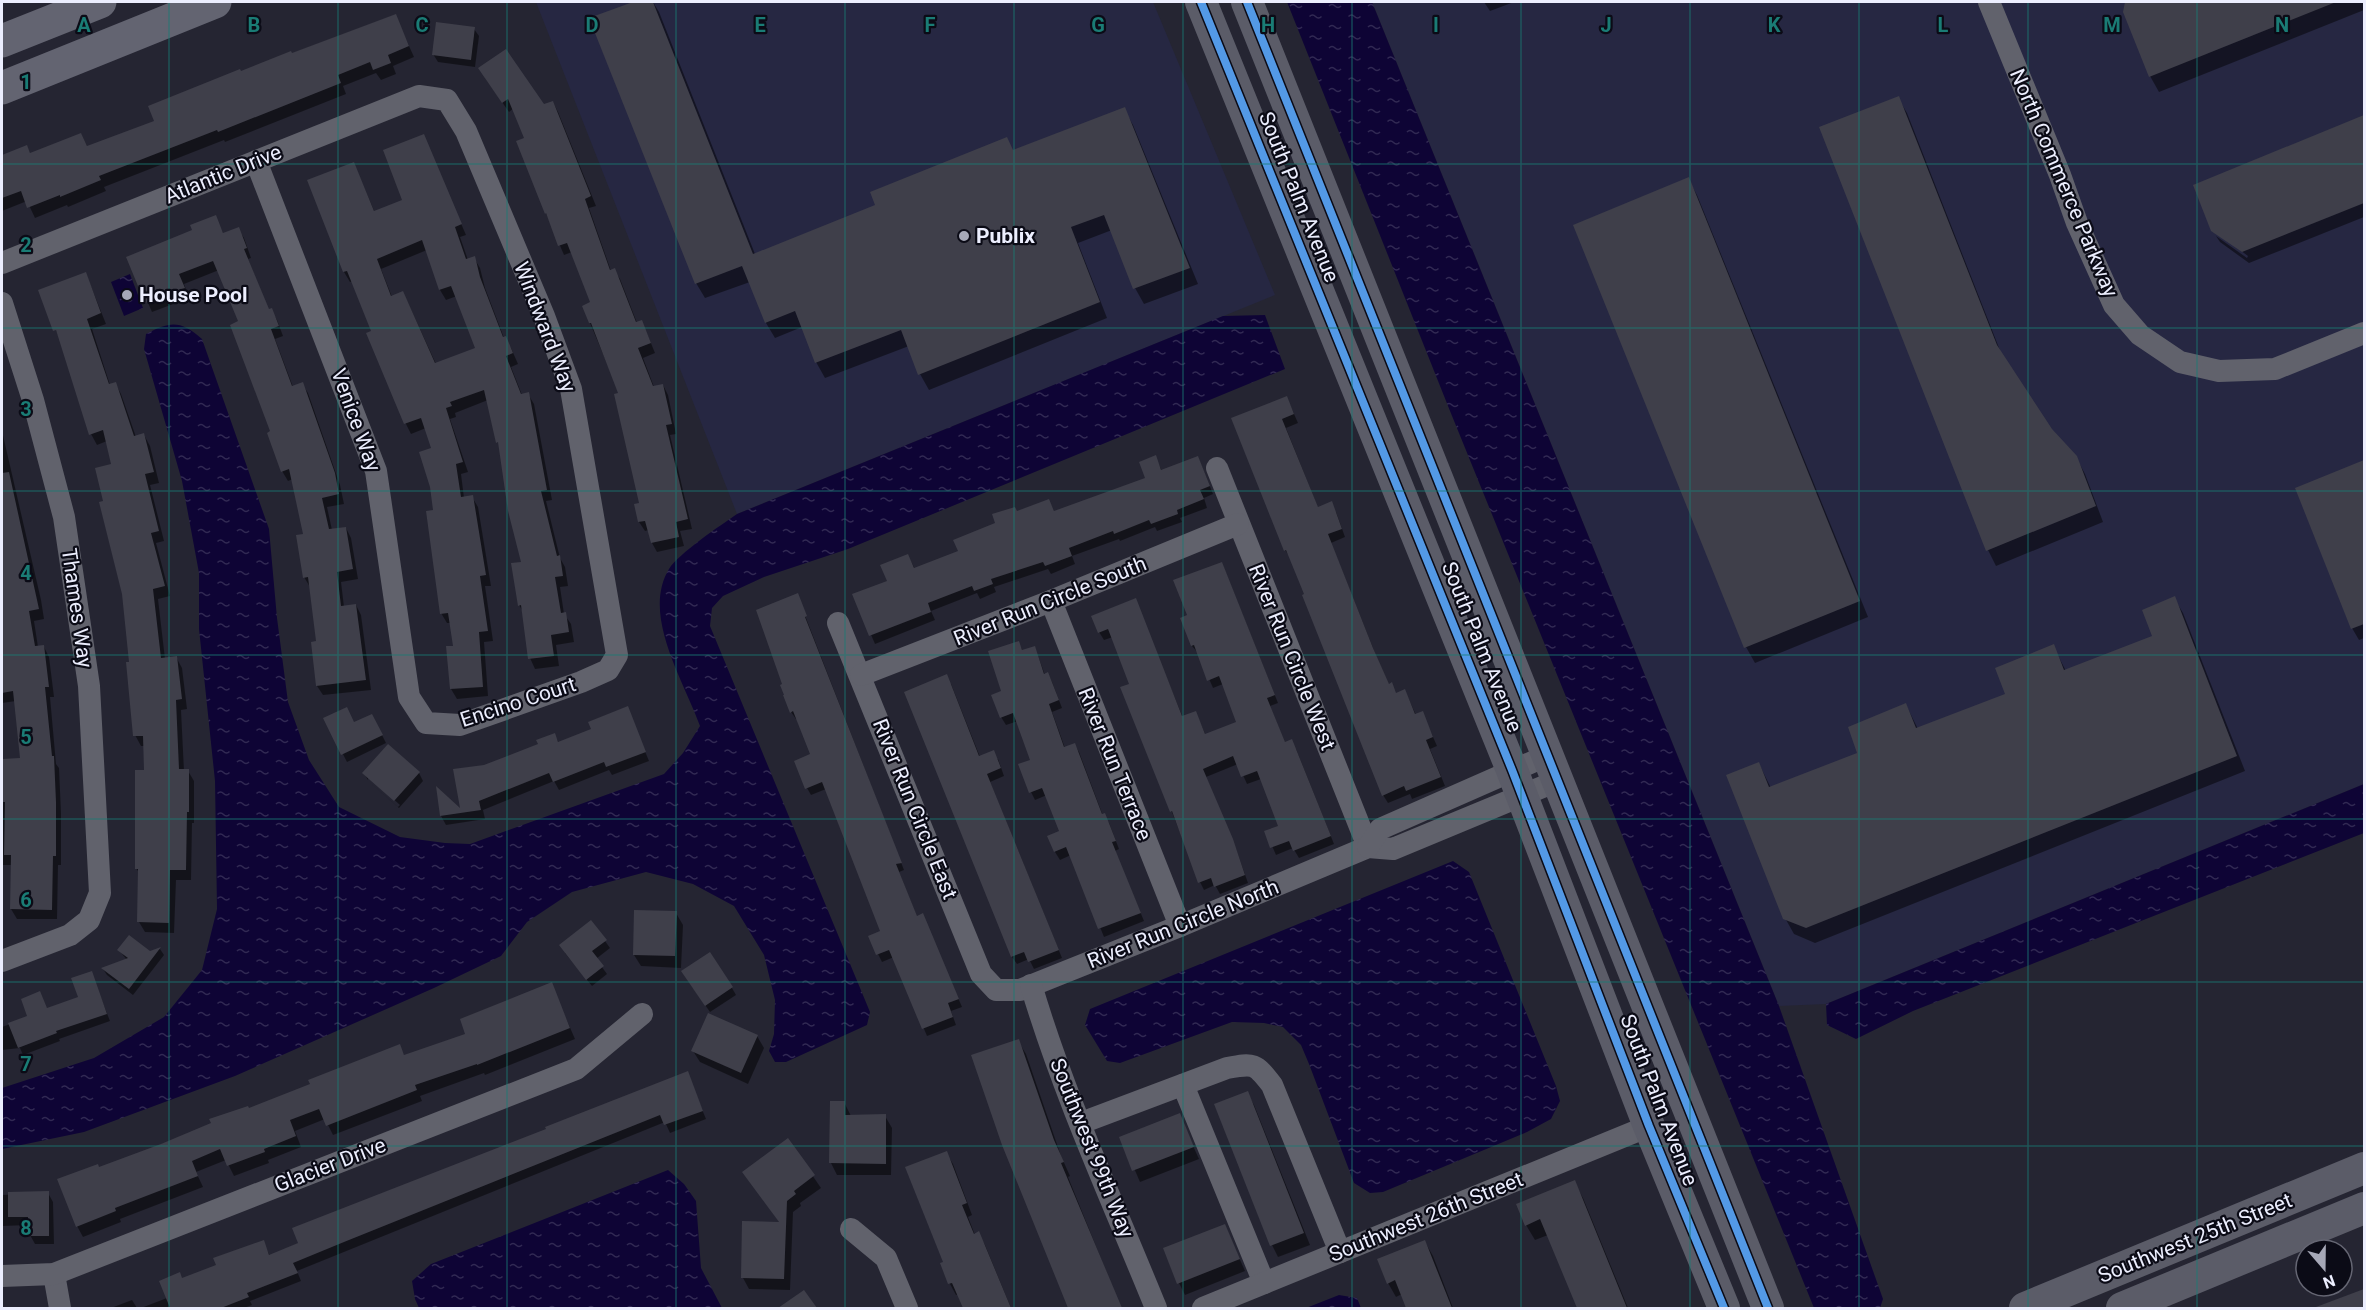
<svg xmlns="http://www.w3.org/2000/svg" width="2366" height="1310" viewBox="0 0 2366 1310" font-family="Roboto,sans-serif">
<defs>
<pattern id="water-ripples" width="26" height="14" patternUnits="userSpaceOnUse" patternTransform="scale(1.5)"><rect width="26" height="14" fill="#0e0435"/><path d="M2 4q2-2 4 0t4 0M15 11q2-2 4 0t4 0" fill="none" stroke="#312953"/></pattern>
</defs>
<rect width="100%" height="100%" fill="#252532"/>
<!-- built -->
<g fill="#262742">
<polygon points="536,2 1153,2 1275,295 737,514"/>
<polygon points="1372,2 2364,2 2364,784 1826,1004 1779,1006"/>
</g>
<!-- water -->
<g fill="url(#water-ripples)">
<polygon points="1287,2 1372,2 1779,1006 1883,1299 1880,1308 1814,1308 1448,406"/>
<polygon points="130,274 143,308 124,316 111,282"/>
<path d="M1265,315L1285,369L848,549L764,577L723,596L712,608L710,626L870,1012L867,1025L786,1062H775L769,1051L774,1034L775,1000L764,955L734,906L693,884L646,872L572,892L527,922L501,956L434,988L235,1076L84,1132L2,1149V1088L94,1058L164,1017L202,970L217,909L215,781L199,629V573L182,481L144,349L146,334C170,321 181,320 202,339L269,529L277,618L288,702L309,760L339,807L400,837L445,843L470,844L664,774L683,753L700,726C684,681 641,615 669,569C678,554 721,525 737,514L1223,316Z"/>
<polygon points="2364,784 2364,833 1913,1011 1856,1039 1827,1025 1826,1004"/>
<polygon points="1453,861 1469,872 1556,1086 1560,1101 1551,1119 1527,1132 1383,1192 1370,1193 1354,1183 1309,1064 1301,1045 1283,1027 1264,1023 1232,1022 1120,1063 1107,1061 1085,1025 1090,1009"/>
<polygon points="668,1170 684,1184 696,1201 701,1268 722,1308 419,1308 415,1299 412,1281 431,1264"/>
<polygon points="1339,1295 1357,1298 1361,1308 1306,1308"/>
</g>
<!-- shadow -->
<g fill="#0007" fill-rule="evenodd">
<polygon points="637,2 653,2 659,12 755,254 1124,109 1133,125 1198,284 1144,304 1135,288 1112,230 1078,243 1107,318 929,390 920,374 909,346 825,378 816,362 802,327 775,338 766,323 750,282 705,298 696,283 591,19"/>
<polygon points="1484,2 1514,2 1490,11"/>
<polygon points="2126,2 2364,2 2364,10 2159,92 2150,76 2125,12"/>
<polygon points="395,15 414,57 393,66 396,74 381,80 376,73 343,86 346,94 225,142 224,140 104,187 106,191 68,207 67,205 35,218 27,201 2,211 2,156 27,147 31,155 81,134 88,148 156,122 240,73"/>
<polygon points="474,29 479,36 475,67 438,62 433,54"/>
<polygon points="485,78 543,106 553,102 558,112 596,206 589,208 611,271 614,270 620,279 637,323 646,331 655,353 643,358 654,387 663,385 668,395 676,434 670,435 692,529 680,531 684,546 657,552 652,543 649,530 645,531 639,522 641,504 620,394 590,323 592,303 572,252 564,255 546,213 518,142 526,139 514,108 509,112"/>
<polygon points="1898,98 1907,113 2003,358 2051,429 2076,457 2085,474 2103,522 1996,566 1988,550"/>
<polygon points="2364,117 2364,217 2249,263 2220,242 2216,236 2247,258 2248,256 2213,230 2195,186"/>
<path d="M423,136L466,235L460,237L468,260L474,258L480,268L485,288L504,338L511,348L518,364L511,367L522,395L528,394L534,404L552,500L546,501L560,558L565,567L568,586L560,587L564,614L571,624L574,642L556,645L559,666L535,669L530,658L524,613L519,605L523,563L500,446L488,400L455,413L456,417L450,419L468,472L461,474L464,498L472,497L478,507L491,586H485L493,641L484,642L488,696L457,699L451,689L455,647L451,623H447L441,613L433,449L426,428L411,434L406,424L368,334L372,332L353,281L350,282L344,272L354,164L375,213L404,201ZM427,250L440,290L446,300L457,296L477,349L436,364L408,303L403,293L392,297L381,269Z"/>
<polygon points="1688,179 1697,195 1868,617 1755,663 1746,647 1575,225"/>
<polygon points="215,217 224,235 238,229 244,238 251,258 248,259 269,311 271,310 277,320 283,336 275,339 293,387 302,384 308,393 340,485 344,504 327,507 332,530 346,528 351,538 358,579 341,582 344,607 356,605 361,615 371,690 323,695 317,686 318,643 310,587 304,577 304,535 293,479 288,481 282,471 240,322 219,270 184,284 189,298 152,312 128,257 194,231"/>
<polygon points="86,274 106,324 92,329 110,385 115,383 121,394 136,437 144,435 150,446 159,483 150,485 164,541 156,543 170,596 158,599 165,659 176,657 182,668 187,709 181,710 184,771 188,771 194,781 194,823 192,823 191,880 176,880 174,933 145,932 139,922 140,874 136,868 146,771 145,746 141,746 135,735 131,663 123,593 105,502 113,465 107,441 97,445 91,434 61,342 40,291"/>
<polygon points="1287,398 1298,423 1286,428 1318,508 1336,512 1345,537 1331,543 1377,658 1389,685 1396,694 1405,691 1416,715 1422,712 1437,746 1430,749 1445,786 1412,799 1410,794 1388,803 1383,795 1291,558 1285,550 1233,419"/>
<polygon points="2,431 41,600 44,619 34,621 38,647 44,647 49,657 54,697 50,697 56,764 59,768 61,813 61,865 58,865 57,919 17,919 11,909 12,865 2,865 2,761 21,759 16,701 2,703"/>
<polygon points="1155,457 1162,471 1198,457 1213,494 1204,498 1207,508 1180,518 1182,522 1157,531 1155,527 1120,541 1119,539 1072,556 1075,564 1051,574 1048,569 994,587 996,592 980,599 977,593 931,611 935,620 875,644 854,595 889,582 908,556 915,569 960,552 997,524 1017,513 1049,501 1055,513 1147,478"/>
<polygon points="2364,462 2364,638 2359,640 2352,628 2297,489"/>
<polygon points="1222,563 1278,703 1270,706 1285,743 1296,749 1334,844 1299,858 1293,848 1276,855 1266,832 1280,826 1261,779 1247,784 1238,764 1206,777 1236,849 1248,883 1220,894 1215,885 1204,890 1200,882 1122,688 1131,685 1113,637 1104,640 1099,632 1135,600 1183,718 1196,713 1206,736 1238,723 1223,684 1213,688 1198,653 1192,646 1189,616"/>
<polygon points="797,595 904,870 899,872 917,917 926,923 962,1007 951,1011 956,1025 927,1036 894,957 882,962 878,954 882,931 826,789 811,795 807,788 812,755 798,718 796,719 791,712"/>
<polygon points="2174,598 2183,613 2245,771 1815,943 1794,934 1785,918 1759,764 1771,788 1859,754 1906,705 1918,729 2007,695 2053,646 2066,671 2154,637"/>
<polygon points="1018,643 1023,651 1035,648 1045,675 1048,674 1052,682 1062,708 1052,712 1065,748 1074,744 1079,752 1103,816 1109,823 1119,849 1115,851 1144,921 1104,937 1071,855 1060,860 1055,852 1049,837 1061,832 1047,795 1035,800 1031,792 1031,761 1018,721 1006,725 1001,717 1003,692"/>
<polygon points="951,684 980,757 998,759 1004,776 990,782 1062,958 1034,969 1029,959 1017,964 1012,957 906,693"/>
<polygon points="627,708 649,761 612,775 609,770 559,790 554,781 483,810 485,819 446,825 441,816 438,790 462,812 485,766 540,744 554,735 559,743 593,730"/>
<polygon points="325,719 354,724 376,723 386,743 347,762"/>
<polygon points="389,746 419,773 423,781 399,808 368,781 398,807 400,805 368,776 368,780 364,773"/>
<polygon points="676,913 683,925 681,968 641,966 634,955"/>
<polygon points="605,941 610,948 596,959 607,974 592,986 565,953"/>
<polygon points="160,949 164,955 133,995 107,975 103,969 127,960 119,950 149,953"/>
<polygon points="91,973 110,1021 59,1039 60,1041 23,1055 20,1048 2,1050 2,1027 29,1017 40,993 47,1009 80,998"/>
<polygon points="687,979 732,988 736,995 710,1012"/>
<polygon points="551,984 575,1039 485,1075 484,1073 420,1096 422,1101 333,1135 325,1119 295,1131 301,1147 268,1160 269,1163 234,1176 226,1160 196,1172 203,1187 120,1219 121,1222 83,1237 77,1226 99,1169 312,1085 399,1046 405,1057 467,1035"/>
<polygon points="757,1036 764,1048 748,1084 700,1062 693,1051"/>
<polygon points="1018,1041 1026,1054 1061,1156 1070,1176 1068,1177 1121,1308 1069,1308 1003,1145"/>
<polygon points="687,1073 706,1119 670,1133 665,1122 297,1271 301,1281 250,1301 252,1305 244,1308 141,1308 167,1298 182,1280 218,1266 263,1242 270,1256 548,1130"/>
<polygon points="1247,1093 1254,1105 1310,1245 1278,1257 1272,1245"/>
<polygon points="844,1102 851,1116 885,1116 892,1128 891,1175 837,1175 831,1163"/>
<polygon points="1179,1115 1199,1159 1140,1182 1121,1138"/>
<polygon points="788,1140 821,1188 800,1203 801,1206 793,1212 790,1290 749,1289 743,1278 780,1223 744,1172"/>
<polygon points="946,1153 953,1164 972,1215 968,1217 975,1235 978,1233 985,1245 1011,1308 964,1308 959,1294 956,1295 950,1284 942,1264 945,1263"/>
<polygon points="1574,1182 1583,1198 1628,1308 1578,1308 1548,1235 1535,1240 1526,1225"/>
<polygon points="48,1193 53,1202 54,1244 35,1244 30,1235 29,1225 2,1226 2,1195"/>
<polygon points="1225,1226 1245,1271 1185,1295 1179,1283"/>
<polygon points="1425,1242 1433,1256 1453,1308 1408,1308 1402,1294 1396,1297 1388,1283"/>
<polygon points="132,1300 137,1308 111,1308"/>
</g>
<!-- building -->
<g fill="#3f3f4a" fill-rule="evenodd">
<polygon points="633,2 653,2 753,254 875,205 870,192 1007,137 1013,150 1125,107 1190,268 1133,289 1104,215 1071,227 1100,302 918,375 901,330 815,363 795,311 765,323 742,266 695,284 589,18"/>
<polygon points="2125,2 2336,2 2149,77 2123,12"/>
<polygon points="396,14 409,46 388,55 391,63 373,70 370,62 338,75 341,83 218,132 217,130 99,176 101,180 60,197 60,195 27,208 21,191 2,198 2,155 27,145 30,153 81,133 87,146 154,121 148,106 240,69 241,71 291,51 292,53"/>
<polygon points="436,22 475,27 471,60 432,55"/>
<polygon points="506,49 544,104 553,101 591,196 585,199 610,270 615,268 636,322 642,320 651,343 638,348 653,386 663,384 672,424 666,425 688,519 676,522 679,537 651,543 645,521 638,522 634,504 639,503 614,394 618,393 591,323 589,323 582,306 590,302 567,243 558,246 546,213 545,214 516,141 524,138 508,99 502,103 478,68"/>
<polygon points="1899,96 1997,345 2052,429 2077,456 2096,506 1986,551 1819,127"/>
<polygon points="2364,115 2364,203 2242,252 2211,231 2193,185"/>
<path d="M424,134L462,224L455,227L466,259L475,256L480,277L503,337L506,336L513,353L506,356L521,394L529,392L547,490L541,491L557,556L560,555L563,576L555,577L561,613L566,612L569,632L551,635L554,656L528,659L521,605L518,606L511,563L521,562L508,511L498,442L496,443L484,390L450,402L452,406L446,408L463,462L456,464L461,497L473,495L486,575L480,576L488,631L479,632L483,687L450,689L446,646H453L448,613L440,614L426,511L433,510L430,487L419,452L431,448L421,418L404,424L366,333L371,331L347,271L343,272L307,180L354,162L374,211L402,200L383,150ZM422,240L439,290L451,286L475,348L435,363L403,291L391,296L377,259Z"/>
<polygon points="1689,177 1860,601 1744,648 1573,225"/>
<polygon points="216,215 223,233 239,227 247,248 244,249 269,309 272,308 279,326 271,329 292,386 303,382 335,473 339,494 322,498 329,529 346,527 353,569 337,572 341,606 356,604 366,680 316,686 311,642 316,641 308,577 303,578 296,535 303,534 289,469 281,472 267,433 270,431 230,325 238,321 213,261 179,274 185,288 145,303 126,257 192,230 190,225"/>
<polygon points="86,272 101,313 87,319 109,384 116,382 134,436 144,433 154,472 145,474 159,531 151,533 165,586 153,589 161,658 177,656 182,699 176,700 179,769 189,769 189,812 187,812 186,870 170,870 169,923 137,922 138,869 135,869 135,770 144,770 143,736 133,736 126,662 129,662 122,594 99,502 103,501 95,468 111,464 103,430 89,435 56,330 53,331 38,290"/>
<polygon points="1287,396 1294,414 1282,419 1318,507 1332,501 1342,529 1328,534 1373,648 1389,684 1392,682 1396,693 1405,689 1415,714 1423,711 1433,737 1426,740 1441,777 1406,791 1404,786 1382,796 1302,595 1304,594 1286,550 1284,551 1231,418"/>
<polygon points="1156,455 1161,470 1198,456 1210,486 1200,490 1204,499 1177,510 1178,514 1151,524 1149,520 1114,534 1113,531 1069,548 1072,556 1045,566 1043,562 991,579 993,584 974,591 972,586 928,603 931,612 869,636 852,594 887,581 880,565 908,554 914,568 958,551 953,540 995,523 992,514 1015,507 1017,511 1049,499 1054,511 1145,478 1139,462"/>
<polygon points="2364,460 2364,624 2351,629 2295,488"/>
<polygon points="9,472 39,609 29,611 35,646 44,645 49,687 45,687 52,756 54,756 56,802 56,856 53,856 52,910 10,909 11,855 4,855 5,802 2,802 2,759 20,758 13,691 2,693 2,473"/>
<polygon points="1222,562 1275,695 1267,698 1285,742 1292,739 1331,836 1293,851 1289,841 1270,848 1264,831 1278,826 1257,771 1241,777 1233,756 1203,769 1233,839 1245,875 1214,887 1211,878 1198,883 1172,811 1170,812 1120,687 1129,684 1108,629 1098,633 1091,616 1136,598 1182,716 1196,711 1205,734 1236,722 1219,676 1207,681 1194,645 1191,646 1180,618 1187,615 1173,580"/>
<polygon points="798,593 807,616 805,617 902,863 896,864 917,916 923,913 959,999 948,1003 953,1017 922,1029 889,950 876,955 868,936 880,931 822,782 805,789 794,761 810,754 793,711 790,713 783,695 784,695 780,685 782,684 756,610"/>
<polygon points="2175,596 2237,756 1806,928 1783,919 1726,775 1759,762 1769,787 1857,753 1848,727 1906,703 1916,728 2005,694 1995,668 2054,644 2064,670 2152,636 2142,610"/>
<polygon points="1019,641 1022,650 1035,646 1044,674 1048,672 1059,700 1049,704 1064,747 1075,743 1102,814 1105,813 1116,841 1112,842 1141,913 1098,929 1066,847 1054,852 1047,836 1059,831 1042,788 1029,793 1018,764 1030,760 1013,713 1000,718 991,695 1001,691 988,651"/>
<polygon points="947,674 979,756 994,750 1001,768 987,774 1059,950 1028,962 1024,952 1011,957 904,692"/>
<polygon points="628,706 646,752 606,767 604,762 553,782 549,773 479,801 481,810 440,816 436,786 460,808 453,769 484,765 538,744 536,740 555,733 558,742 591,729 588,722"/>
<polygon points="347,707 354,722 372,714 383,735 341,755 323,718"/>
<polygon points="388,744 420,772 394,801 362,773"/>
<polygon points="634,910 677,911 675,956 633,955"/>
<polygon points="591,920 607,940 592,951 604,966 586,980 559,945"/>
<polygon points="129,935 150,951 161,947 129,989 101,968 128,958 117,950"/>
<polygon points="710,952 733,987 705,1006 681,971"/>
<polygon points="92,971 107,1014 56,1031 57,1033 18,1048 8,1023 27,1016 21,999 40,991 47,1008 78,997 71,978"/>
<polygon points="552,982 570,1028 477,1065 477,1064 415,1085 417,1090 326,1126 319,1109 290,1120 296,1136 264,1149 265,1152 227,1166 220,1149 192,1161 198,1176 115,1208 116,1211 76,1227 57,1179 98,1164 99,1167 161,1144 211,1123 209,1119 248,1106 249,1108 310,1084 308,1080 400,1044 404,1055 465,1034 460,1019"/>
<polygon points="708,1013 758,1035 741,1073 691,1051"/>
<polygon points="1019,1039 1054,1140 1064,1162 1061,1163 1122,1308 1068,1308 1002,1145 971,1055"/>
<polygon points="688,1071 703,1111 664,1125 660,1115 344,1242 293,1263 298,1273 247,1293 249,1297 221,1308 170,1308 159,1281 180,1272 182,1278 216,1265 213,1258 264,1240 269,1255 298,1243 292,1228 546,1129 545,1127"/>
<polygon points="1248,1091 1304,1233 1270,1246 1214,1104"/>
<polygon points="830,1101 845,1101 845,1115 886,1114 886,1164 829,1163"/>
<polygon points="1180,1113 1194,1147 1132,1171 1119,1137"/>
<polygon points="788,1138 815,1175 794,1191 796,1194 787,1201 784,1279 741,1278 742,1221 779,1222 742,1172"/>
<polygon points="947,1151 967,1203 962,1205 974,1234 979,1231 1011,1308 963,1308 952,1283 948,1284 940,1263 943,1262 905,1167"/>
<polygon points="1575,1180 1627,1308 1577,1308 1540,1219 1525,1226 1516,1204"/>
<polygon points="49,1191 49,1236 28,1236 28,1217 8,1217 8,1192"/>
<polygon points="1225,1224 1240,1259 1177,1284 1163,1248"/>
<polygon points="1425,1240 1452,1308 1406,1308 1395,1280 1387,1284 1377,1259"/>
<polygon points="2364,1289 2364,1308 2317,1308 2316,1307"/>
<polygon points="804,1290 817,1308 778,1308"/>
</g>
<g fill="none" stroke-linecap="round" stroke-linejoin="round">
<!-- street -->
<g stroke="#61626c" stroke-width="22">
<polyline points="1989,2 2060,175 2077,223 2114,305 2140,335 2180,362 2219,371 2275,369 2364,333"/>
<polyline points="2,263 419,96 447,100 466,131 544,316 571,389 617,655 608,670 581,682 460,725 426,723 409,697 376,471 256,161"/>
<polyline points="2,303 33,400 64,517 89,686 100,893 89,920 70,935 2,961"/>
<polyline points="1217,468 1368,847"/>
<polyline points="1051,601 1180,926"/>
<polyline points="838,623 981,974 996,990 1020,990 1180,926 1368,847 1393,849 1557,781"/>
<polyline points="861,675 1051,601 1238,524"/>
<polyline points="1368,847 1380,829 1546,756"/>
<path d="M1031,985C1064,1096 1113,1202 1156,1308"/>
<polyline points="1183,1085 1264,1283"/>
<path d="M1081,1123L1227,1068C1254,1063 1255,1063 1272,1085L1340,1252"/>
<polyline points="851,1229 886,1258 907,1308"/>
<polyline points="54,1274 60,1308"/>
<polyline points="2,1276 54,1274 576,1069 642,1014"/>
<polyline points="1203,1308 1649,1126"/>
</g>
<!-- secondary -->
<g stroke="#5b5c68" stroke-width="32">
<polyline points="1201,2 1512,770 1649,1126 1724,1308"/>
<polyline points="1247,2 1768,1308"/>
<polyline points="2025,1308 2364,1168"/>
<polyline points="2122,1308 2364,1208"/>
</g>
<!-- primary -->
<g stroke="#636471" stroke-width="33">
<polyline points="2,41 100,2"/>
<polyline points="2,88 215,2"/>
</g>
<!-- cycleway casing -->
<g stroke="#0b0b16" stroke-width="11">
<g id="cycleway">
<polyline points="1201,2 1512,770 1649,1126 1724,1308"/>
<polyline points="1247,2 1768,1308"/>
</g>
</g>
<!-- cycleway -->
<use href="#cycleway" stroke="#5399e6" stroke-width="8"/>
</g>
<!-- grid -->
<path fill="none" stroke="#1a7c75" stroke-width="1.5" stroke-opacity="0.55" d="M169,2V1308M338,2V1308M507,2V1308M676,2V1308M845,2V1308M1014,2V1308M1183,2V1308M1352,2V1308M1521,2V1308M1690,2V1308M1859,2V1308M2028,2V1308M2197,2V1308M2,164H2364M2,328H2364M2,491H2364M2,655H2364M2,819H2364M2,982H2364M2,1146H2364"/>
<!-- markers -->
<g fill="#a6a8b7" stroke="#0b0b16" stroke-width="2">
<circle cx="964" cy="236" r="6"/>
<circle cx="127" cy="295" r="6"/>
</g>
<g text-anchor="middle" stroke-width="4.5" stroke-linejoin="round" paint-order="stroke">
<!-- street labels -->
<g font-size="21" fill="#eceefe" stroke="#0b0b16">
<text transform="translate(223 174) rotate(-22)" y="7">Atlantic Drive</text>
<text transform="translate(2064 183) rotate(67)" y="7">North Commerce Parkway</text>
<text transform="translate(1299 197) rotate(68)" y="7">South Palm Avenue</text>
<text transform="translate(545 327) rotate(69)" y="7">Windward Way</text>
<text transform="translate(356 420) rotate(70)" y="7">Venice Way</text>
<text transform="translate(1050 601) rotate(-22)" y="7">River Run Circle South</text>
<text transform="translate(77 608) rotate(82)" y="7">Thames Way</text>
<text transform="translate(1482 647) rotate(68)" y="7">South Palm Avenue</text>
<text transform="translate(1292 657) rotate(68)" y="7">River Run Circle West</text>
<text transform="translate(518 702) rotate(-18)" y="7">Encino Court</text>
<text transform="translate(1115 764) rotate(68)" y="7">River Run Terrace</text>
<text transform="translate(915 809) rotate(68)" y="7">River Run Circle East</text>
<text transform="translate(1183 924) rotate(-22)" y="7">River Run Circle North</text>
<text transform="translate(1659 1100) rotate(69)" y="7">South Palm Avenue</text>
<text transform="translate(1092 1148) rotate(68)" y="7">Southwest 99th Way</text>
<text transform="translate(330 1165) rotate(-21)" y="7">Glacier Drive</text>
<text transform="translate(1426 1217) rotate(-22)" y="7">Southwest 26th Street</text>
<text transform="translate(2195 1238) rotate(-22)" y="7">Southwest 25th Street</text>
</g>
<!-- poi labels -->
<g font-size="21" font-weight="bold" fill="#eceefe" stroke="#0b0b16" text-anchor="start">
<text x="976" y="243">Publix</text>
<text x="139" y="302">House Pool</text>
</g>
</g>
<g font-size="20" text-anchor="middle" font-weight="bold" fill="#1a7c75" stroke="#0b0b16" stroke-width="4.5" stroke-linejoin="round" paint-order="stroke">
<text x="84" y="32">A</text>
<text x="254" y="32">B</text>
<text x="422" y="32">C</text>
<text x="592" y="32">D</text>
<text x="760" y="32">E</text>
<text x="930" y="32">F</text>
<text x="1098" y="32">G</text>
<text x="1268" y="32">H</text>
<text x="1436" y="32">I</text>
<text x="1606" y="32">J</text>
<text x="1774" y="32">K</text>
<text x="1943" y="32">L</text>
<text x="2112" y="32">M</text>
<text x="2282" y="32">N</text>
<text x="26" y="89">1</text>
<text x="26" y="252">2</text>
<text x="26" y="416">3</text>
<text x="26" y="580">4</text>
<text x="26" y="744">5</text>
<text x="26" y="907">6</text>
<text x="26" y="1071">7</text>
<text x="26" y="1235">8</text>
</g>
<!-- border -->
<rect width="2366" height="1310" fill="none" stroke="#eceefe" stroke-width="6"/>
<!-- north arrow -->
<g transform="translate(2324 1268) rotate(160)"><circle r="28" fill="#0b0b16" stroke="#656673" stroke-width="1.5"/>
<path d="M0-4.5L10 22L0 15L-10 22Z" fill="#a6a8b7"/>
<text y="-9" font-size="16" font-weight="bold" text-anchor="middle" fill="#eceefe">N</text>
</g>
</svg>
